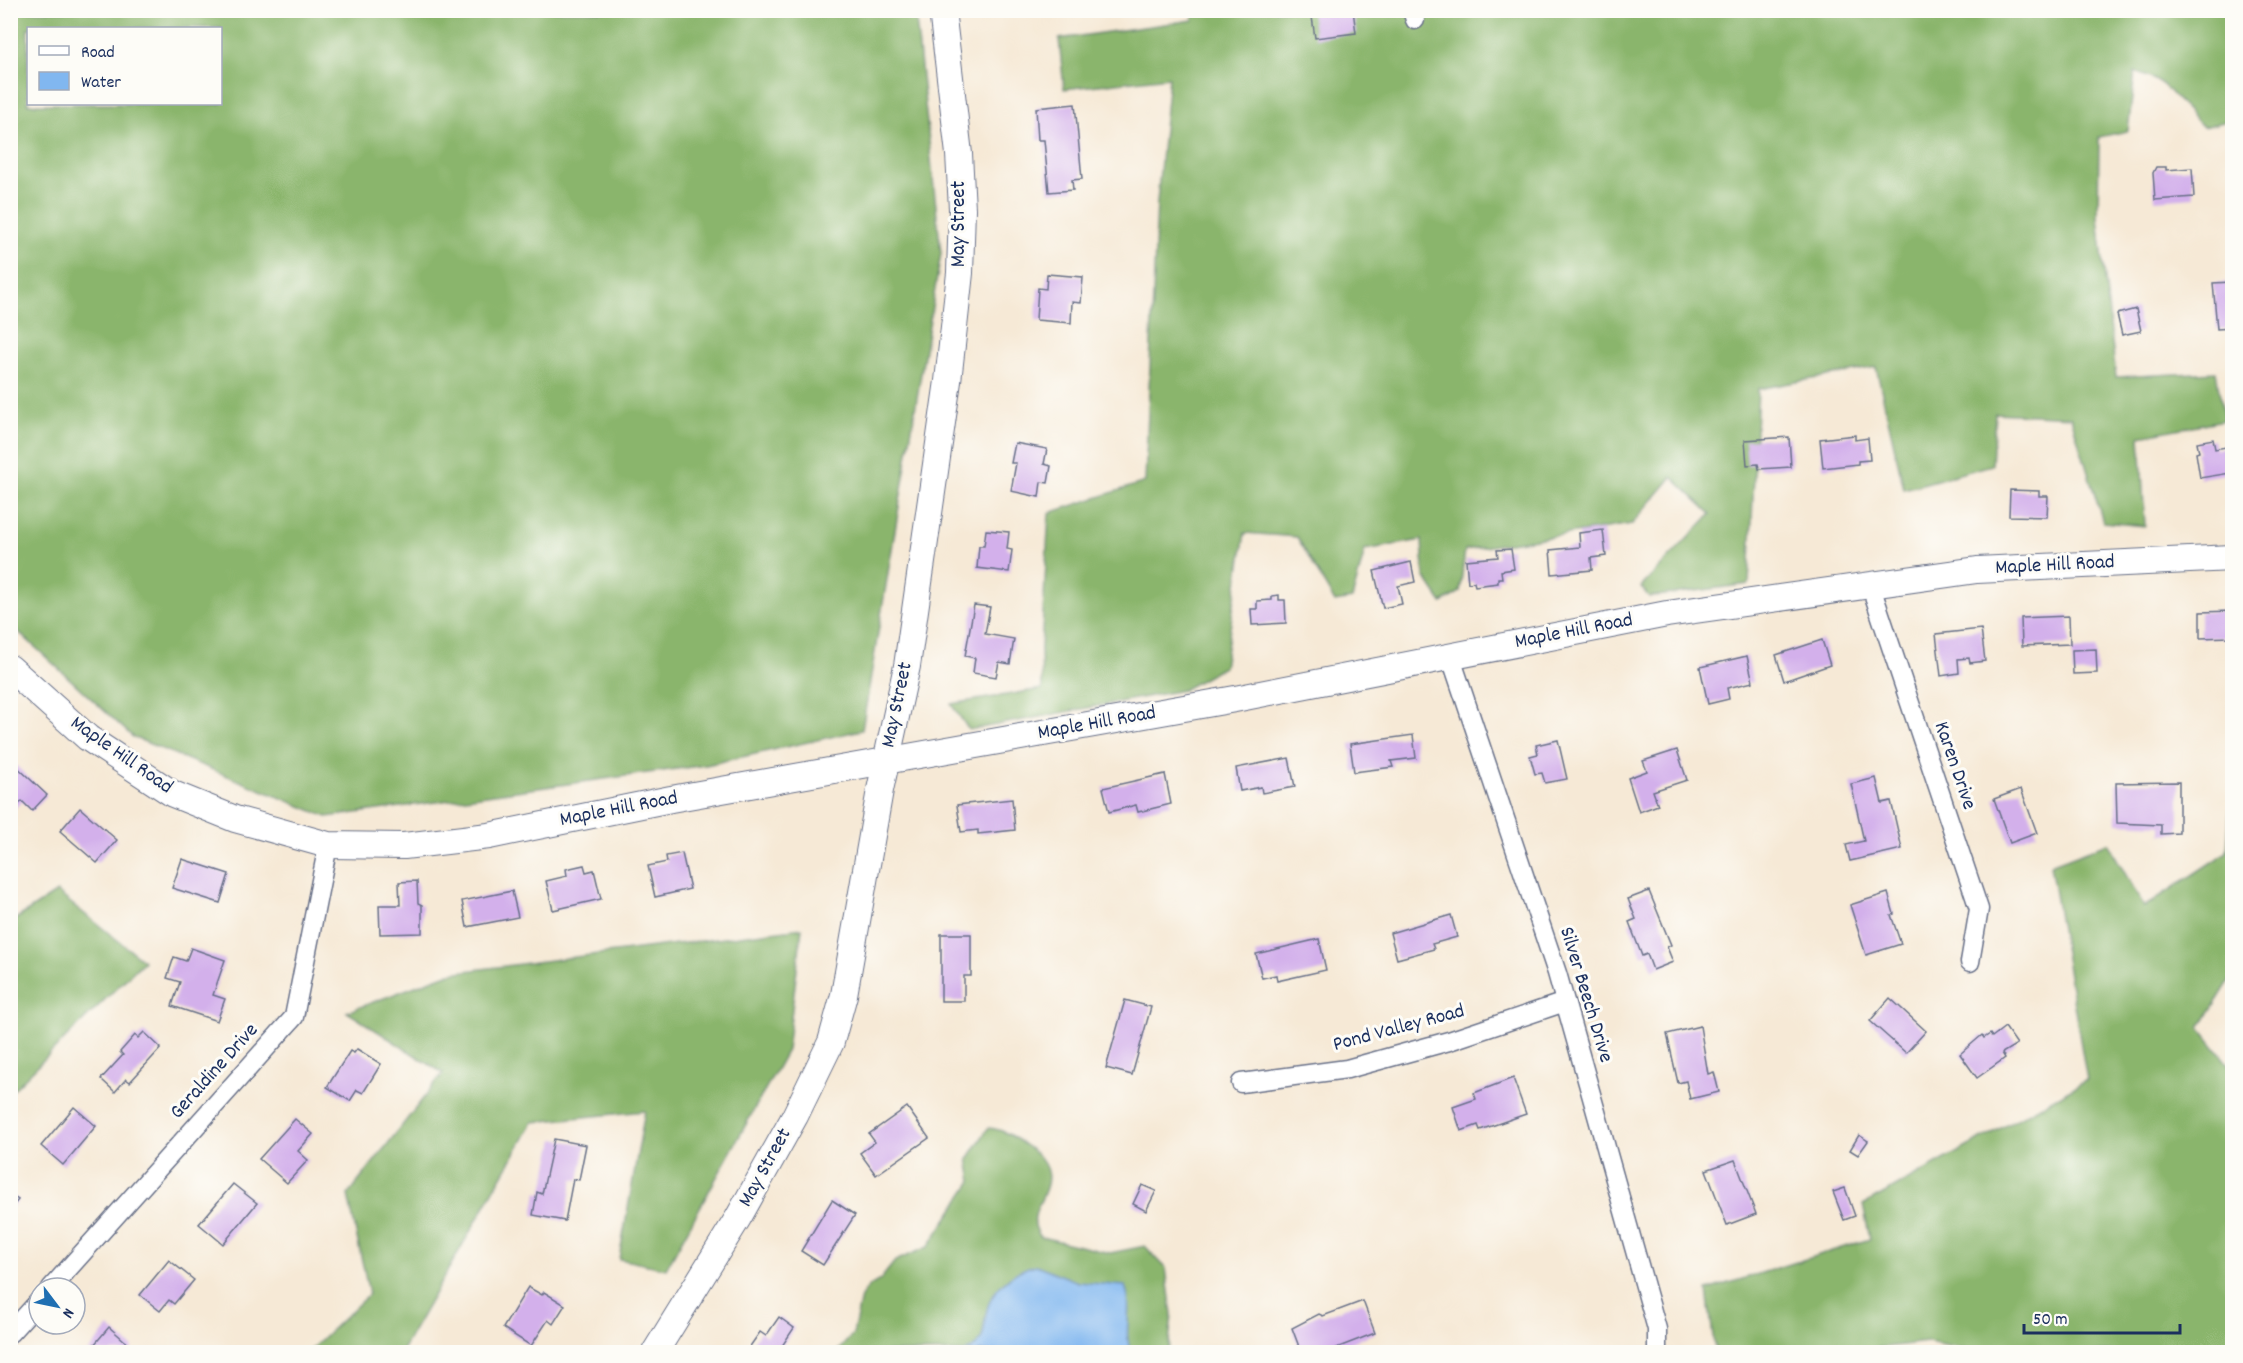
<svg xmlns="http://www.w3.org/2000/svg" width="2243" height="1363" font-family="Dekko,sans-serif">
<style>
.forest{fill:#8ab56c;stroke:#527265;stroke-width:1.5;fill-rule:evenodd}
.water{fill:#81b7f0;stroke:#4e73a7;stroke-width:1.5}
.building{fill:#d3b0eb}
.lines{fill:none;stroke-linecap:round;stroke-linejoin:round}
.street-casing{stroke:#687088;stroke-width:21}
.secondary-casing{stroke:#687088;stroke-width:28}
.street{stroke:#fff;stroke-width:18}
.secondary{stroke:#fff;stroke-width:26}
.labels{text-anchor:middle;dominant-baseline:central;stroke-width:6;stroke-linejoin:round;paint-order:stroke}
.street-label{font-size:21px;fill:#1b2f5e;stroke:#fdfcf7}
</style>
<rect width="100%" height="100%" fill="#fdfcf7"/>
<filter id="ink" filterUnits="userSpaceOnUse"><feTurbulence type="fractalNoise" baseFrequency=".0167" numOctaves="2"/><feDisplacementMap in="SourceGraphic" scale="12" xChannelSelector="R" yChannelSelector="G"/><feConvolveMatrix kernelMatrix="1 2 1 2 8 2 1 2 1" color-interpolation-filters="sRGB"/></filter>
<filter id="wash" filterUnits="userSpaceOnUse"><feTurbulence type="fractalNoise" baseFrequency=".008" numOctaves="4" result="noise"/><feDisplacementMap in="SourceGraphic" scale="24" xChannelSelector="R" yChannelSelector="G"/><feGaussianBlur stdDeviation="1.35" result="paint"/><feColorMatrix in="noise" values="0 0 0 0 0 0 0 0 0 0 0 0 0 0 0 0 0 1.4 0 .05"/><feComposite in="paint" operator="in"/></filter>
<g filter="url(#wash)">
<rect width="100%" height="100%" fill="#f6e9d6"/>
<!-- forest -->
<g class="forest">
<path d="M1193 10 2232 11V120L2203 127 2160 82 2135 72 2128 131 2099 137 2098 217 2116 377 2216 372 2224 420 2140 436 2145 526 2103 522 2071 417 1995 413 1992 465 1904 489 1876 367 1758 389 1749 584 1649 597 1641 587 1711 514 1672 477 1632 524 1465 550 1460 592 1442 603 1424 576 1422 540 1365 550 1352 599 1335 602 1297 537 1245 533 1224 667 1183 690 969 730 951 704 1042 689 1041 648 1049 513 1145 482 1157 202 1169 77 1064 89 1059 39 1193 20Z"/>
<path d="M10 11H915L941 253 862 730 706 765 327 817 133 737 11 625ZM220 28V104H28V28Z"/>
<path d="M2232 779V977L2200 1028 2232 1069V1352H1978L1928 1342 1844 1352H1715L1707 1290 1870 1239 1863 1205 2087 1080 2050 865 2108 843 2144 907 2227 852Z"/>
<path d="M57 892 144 961 11 1092V922Z"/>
<path d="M802 928 787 1050 666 1269 619 1259 645 1111 533 1122 401 1352H308L369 1294 348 1195 443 1073 347 1012 450 973Z"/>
<path d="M988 1128C1004 1129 1013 1137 1025 1145 1080 1183 1015 1206 1041 1237L1110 1253 1145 1246 1166 1268 1172 1314 1168 1352H837L853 1334 861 1297 868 1287 880 1280 895 1261 928 1247 972 1181 968 1159Z"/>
</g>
<!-- water -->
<path class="water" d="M1036 1265 1078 1282 1125 1286C1134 1309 1122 1331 1131 1352H966C987 1340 982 1335 986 1314 990 1290 1013 1270 1036 1265Z"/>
<g id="blocks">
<!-- building -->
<g class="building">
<path d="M1311 10H1353L1356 33 1315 38Z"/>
<path d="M1075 104 1082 179 1072 180 1073 190 1049 192 1044 140H1038L1036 108Z"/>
<path d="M2156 167H2166V170L2192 168 2194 197 2155 200 2153 173Z"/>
<path d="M1047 274 1083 277 1081 303 1072 302 1071 323 1036 320 1038 288 1046 289Z"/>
<path d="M2232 282V328L2217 329 2213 283Z"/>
<path d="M2136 309 2141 331 2122 335 2117 314Z"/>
<path d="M1855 435V440L1868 438 1870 460 1858 461V464L1823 468 1820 439Z"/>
<path d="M1789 437 1791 467 1759 469 1758 464 1747 465 1745 440Z"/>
<path d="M2213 439 2215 449 2226 447 2231 473 2200 478 2196 453 2199 452 2197 442Z"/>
<path d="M1015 443 1047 449 1044 464 1051 466 1048 483 1041 482 1039 497 1011 491 1016 463H1011Z"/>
<path d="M2010 490 2039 491V496H2048L2047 517 2009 516Z"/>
<path d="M986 530 1009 532 1007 549 1012 550 1009 572 977 568 979 546H984Z"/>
<path d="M1603 530 1606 556 1591 558 1592 570 1552 574 1550 550 1580 547 1579 533Z"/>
<path d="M1511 549 1514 569 1501 571 1502 578H1498V583L1475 586 1474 582 1468 583 1466 560 1498 557 1497 550Z"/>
<path d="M1411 562 1415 582 1398 586 1402 604 1383 608 1374 571Z"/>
<path d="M1279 595V600H1285L1286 623 1252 625 1251 609H1257V601L1272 600V596Z"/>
<path d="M974 605 990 607 985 634 1014 639 1010 664 999 662 996 677 973 673 975 658 965 656Z"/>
<path d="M2232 611V637L2200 638V612Z"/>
<path d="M2069 616 2070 644 2022 646 2021 618Z"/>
<path d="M1981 629 1985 661 1970 663 1969 658 1958 659 1959 673 1941 676 1936 634Z"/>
<path d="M1822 640 1830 665 1784 681 1776 655Z"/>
<path d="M2096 649 2097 673 2073 674 2072 650Z"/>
<path d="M1747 656 1753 682 1727 688 1729 699 1708 704 1700 667Z"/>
<path d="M1413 735 1416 758 1391 761 1393 767 1354 772 1350 744Z"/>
<path d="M1558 740 1567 779 1545 783 1542 773 1535 774 1530 756 1538 754 1536 745Z"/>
<path d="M1677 750 1687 780 1653 791 1658 805 1639 812 1628 778 1647 771 1643 761Z"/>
<path d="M1289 758 1295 787 1262 793 1261 787 1240 791 1236 768Z"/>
<path d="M13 763 47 795 32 811 22 801 10 813V765Z"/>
<path d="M1165 774 1171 804 1138 812 1136 805 1109 812 1103 788Z"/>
<path d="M1876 778 1882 803 1891 801 1902 849 1850 861 1846 845 1864 841 1851 784Z"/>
<path d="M2179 782V833L2161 834V825L2117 823 2116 783Z"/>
<path d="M2021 789 2037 833 2010 843 1994 799Z"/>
<path d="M1012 799 1015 830 978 834V830L961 832 957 805Z"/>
<path d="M80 808 117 840 97 863 60 831Z"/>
<path d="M682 853 690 889 655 897 648 866 667 862 666 856Z"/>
<path d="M182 859 229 874 220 903 172 888Z"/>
<path d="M584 865 586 872 594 870 601 899 553 910 546 881 567 876 566 869Z"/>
<path d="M417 881 418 903 422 905V933L380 934 379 905H400L399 882Z"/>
<path d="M512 891 518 917 467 927 462 901Z"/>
<path d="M1649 891 1671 945 1667 947 1673 962 1653 970 1647 954 1642 956 1629 922 1636 919 1628 899Z"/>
<path d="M1888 893 1894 914 1891 915 1901 944 1866 955 1850 905Z"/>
<path d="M1451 915 1457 937 1432 944 1434 949 1397 959 1390 933Z"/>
<path d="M941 934H971V976H964V1001H941Z"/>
<path d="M1319 939 1326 970 1277 981 1276 975 1262 978 1256 954Z"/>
<path d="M191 948 225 960 213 995 225 999 217 1021 172 1006 180 982 167 978 174 957 186 961Z"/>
<path d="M1890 998 1926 1031 1906 1053 1870 1021Z"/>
<path d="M1125 1000 1151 1007 1132 1075 1106 1068Z"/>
<path d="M1700 1026 1708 1074 1714 1072 1719 1092 1690 1099 1686 1081 1678 1083 1667 1034Z"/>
<path d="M2005 1027 2017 1044 2002 1053 2005 1058 1977 1078 1960 1054 1982 1035 1984 1038 1990 1034 1992 1037Z"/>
<path d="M144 1032 161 1048 130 1082 126 1079 115 1092 101 1079 123 1055 120 1052 135 1035 138 1038Z"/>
<path d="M357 1049 381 1064 363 1093 357 1090 350 1101 327 1087 350 1051 354 1053Z"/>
<path d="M1513 1078 1526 1114 1480 1130 1478 1125 1461 1131 1453 1107 1476 1099 1474 1093Z"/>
<path d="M74 1107 96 1126 63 1165 41 1146Z"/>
<path d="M907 1107 929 1138 876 1175 860 1153 875 1142 869 1134Z"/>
<path d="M295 1119 313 1134 298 1151 308 1160 287 1183 259 1159Z"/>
<path d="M1859 1135 1868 1141 1858 1155 1850 1150Z"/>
<path d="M554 1139 586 1145 579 1180 573 1179 565 1221 533 1215 537 1192 542 1194Z"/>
<path d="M1735 1160 1756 1214 1727 1225 1706 1170Z"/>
<path d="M233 1184 257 1203 223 1244 199 1224Z"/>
<path d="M1142 1185 1156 1191 1146 1211 1133 1204Z"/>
<path d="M1845 1188 1855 1216 1844 1220 1833 1192Z"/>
<path d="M10 1194 18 1200 10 1210Z"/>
<path d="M832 1200 855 1215 823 1265 801 1251Z"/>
<path d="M169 1260 194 1280 174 1304 169 1300 160 1311 140 1295Z"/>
<path d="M528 1287 542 1295 544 1292 565 1305 553 1324 548 1320 531 1346 503 1328Z"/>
<path d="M1363 1301 1375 1333 1326 1352H1301L1292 1328 1319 1314 1323 1316Z"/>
<path d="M779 1317 794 1328 778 1352H746L760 1332 766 1336Z"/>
<path d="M109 1327 133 1348 129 1352H88Z"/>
</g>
</g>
</g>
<g filter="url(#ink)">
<use href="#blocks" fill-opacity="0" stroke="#687088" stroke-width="1.5"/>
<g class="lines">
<defs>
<g id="street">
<path d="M1412 10 1415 20"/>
<path d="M1871 587 1979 909 1970 962"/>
<path d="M1450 655 1557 973 1657 1329V1352"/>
<path d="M1241 1083 1347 1069 1449 1041 1565 1002"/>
<path d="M51 1288 294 1017 328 845"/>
<path d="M10 1333 39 1301"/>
</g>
<g id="secondary">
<path d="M10 668 88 738 173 794 235 819 328 845 404 846 489 836 671 799 1235 699 1667 614 1977 570 2232 558"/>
<path d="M655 1352 738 1218 795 1116 831 1042 844 995 880 790 907 666 948 381 960 273 962 209 959 154 942 10"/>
</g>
</defs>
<!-- street casing -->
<use href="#street" class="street-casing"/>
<!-- secondary casing -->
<use href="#secondary" class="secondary-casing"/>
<!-- street -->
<use href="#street" class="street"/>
<!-- secondary -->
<use href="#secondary" class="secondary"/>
</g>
</g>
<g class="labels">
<!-- street labels -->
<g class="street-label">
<text transform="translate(960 224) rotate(-90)">May Street</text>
<text transform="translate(2055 566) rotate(-3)">Maple Hill Road</text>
<text transform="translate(1574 632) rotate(-11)">Maple Hill Road</text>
<text transform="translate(898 705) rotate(-78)">May Street</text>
<text transform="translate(1097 724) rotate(-10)">Maple Hill Road</text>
<text transform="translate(121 756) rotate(35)">Maple Hill Road</text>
<text transform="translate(1954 766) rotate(71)">Karen Drive</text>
<text transform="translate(619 810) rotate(-11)">Maple Hill Road</text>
<text transform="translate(1585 995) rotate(73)">Silver Beech Drive</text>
<text transform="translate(1399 1029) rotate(-15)">Pond Valley Road</text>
<text transform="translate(215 1072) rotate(-48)">Geraldine Drive</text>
<text transform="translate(766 1168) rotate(-61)">May Street</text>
</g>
</g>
<!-- margin -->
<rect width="2243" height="1363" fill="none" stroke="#fdfcf7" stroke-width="36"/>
<!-- legend -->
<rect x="27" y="27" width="195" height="78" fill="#fdfcf7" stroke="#a3aaba" stroke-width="1.5"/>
<rect x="39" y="46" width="30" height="9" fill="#ffffff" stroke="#a3aaba" stroke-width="1.5"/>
<text x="81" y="57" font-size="18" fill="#1b2f5e">Road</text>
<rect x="39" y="72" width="30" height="18" fill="#81b7f0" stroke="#a3aaba" stroke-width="1.5"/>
<text x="81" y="87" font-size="18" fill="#1b2f5e">Water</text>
<!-- north arrow -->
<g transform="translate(57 1306) rotate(122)"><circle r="28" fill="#fdfcf7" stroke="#a3aaba" stroke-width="1.5"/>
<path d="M0-4.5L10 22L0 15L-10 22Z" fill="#1f6fb2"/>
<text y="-9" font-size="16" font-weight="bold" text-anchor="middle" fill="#1b2f5e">N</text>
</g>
<!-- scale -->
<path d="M2024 1324v9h156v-9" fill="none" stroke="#1b2f5e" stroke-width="3"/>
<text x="2033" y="1324" font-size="18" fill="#1b2f5e" stroke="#fdfcf7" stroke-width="4.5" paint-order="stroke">50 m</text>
</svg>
